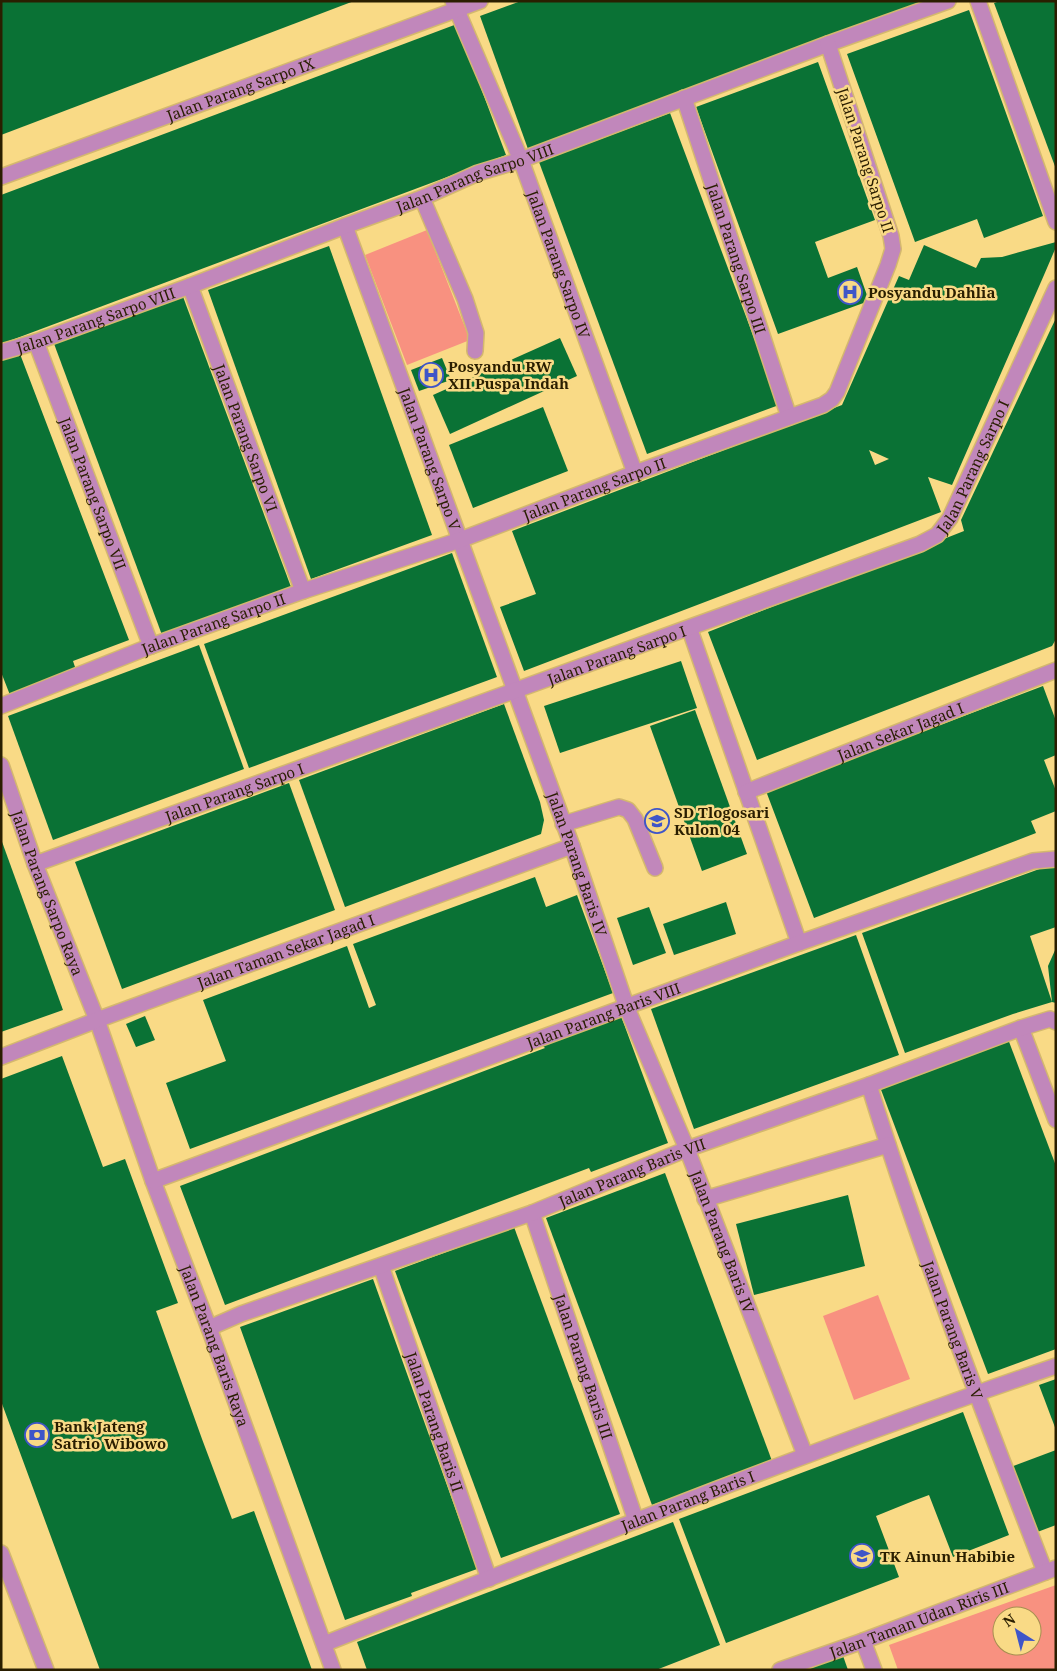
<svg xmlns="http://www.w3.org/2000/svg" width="1057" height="1671" font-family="'Noto Serif',serif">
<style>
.green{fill:#f89180;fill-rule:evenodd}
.building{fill:#0a7235;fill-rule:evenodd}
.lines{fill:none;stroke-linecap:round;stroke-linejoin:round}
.minor-casing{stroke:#d4b86e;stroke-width:18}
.minor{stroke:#c187bb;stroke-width:15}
.labels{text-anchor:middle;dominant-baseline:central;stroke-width:5;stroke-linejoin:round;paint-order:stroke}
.street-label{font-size:15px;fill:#2a1e00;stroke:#f9da86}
.poi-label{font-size:15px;font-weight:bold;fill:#2a1e00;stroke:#f9da86;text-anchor:start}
</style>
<rect width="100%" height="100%" fill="#f9da86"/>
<!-- green -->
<g class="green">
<path d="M427 230 470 340 407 365 365 255Z"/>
<path d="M878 1295 910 1379 854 1400 823 1316Z"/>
<path d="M1056 1585V1670H898L889 1645ZM1002 1616H1032V1646H1002Z"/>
</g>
<!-- building -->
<g class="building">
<path d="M1 1H354L1 135Z"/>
<path d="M521 1H928L528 149 480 16Z"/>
<path d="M1000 1H1056V169L994 3Z"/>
<path d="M969 10 1043 216 984 238 977 219 915 242 847 54Z"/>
<path d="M457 24 506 155 1 344V195Z"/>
<path d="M818 62 875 220 815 242 828 278 857 267 869 301 778 334 696 107Z"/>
<path d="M670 113 779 405 647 454 539 162Z"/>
<path d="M1056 242V247L1044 275 952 485 928 477 941 512 524 671 500 607 536 594 512 531 842 405 899 276 909 280 924 245 976 268 981 258 1002 257ZM869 450 889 459 875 465Z"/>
<path d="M329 246 432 535 311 579 208 290Z"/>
<path d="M182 294 291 587 162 635 53 341Z"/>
<path d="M1056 318V639L1052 646 757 760 708 632 964 531 961 520Z"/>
<path d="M560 338 577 376 450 434 433 395Z"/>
<path d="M20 354 129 640 73 661 76 670 10 695 1 672V361Z"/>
<path d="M442 358 451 380 419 391 411 370Z"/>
<path d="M543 407 568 471 473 508 449 445Z"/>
<path d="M452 553 497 677 249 768 204 644Z"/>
<path d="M199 645 244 769 53 840 8 716Z"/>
<path d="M681 661 697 708 560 753 544 706Z"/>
<path d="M1043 686 1056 721V755L1044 760 1056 791V811L1031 821 1036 833 814 918 766 791Z"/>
<path d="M504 704 540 802 544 820 541 834 345 907 299 780Z"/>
<path d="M695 710 747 854 702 871 650 726Z"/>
<path d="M289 783 335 910 122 989 75 862Z"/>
<path d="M1 839 63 1010 1 1032Z"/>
<path d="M1056 863V927L1030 936 1052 1002 1048 966 1056 948V1003L1052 1002 1013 1014 905 1053 862 933Z"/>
<path d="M535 877 546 907 577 895 613 993 190 1149 166 1083 226 1061 203 1000 347 946 369 1008 376 1005 353 944Z"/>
<path d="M726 902 736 934 674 955 663 924Z"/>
<path d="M649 907 666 953 633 965 617 918Z"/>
<path d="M856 935 899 1055 694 1129 651 1009Z"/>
<path d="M145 1016 155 1040 136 1047 126 1024Z"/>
<path d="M621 1016 668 1143 591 1172 589 1168 225 1305 180 1186 545 1048 543 1046Z"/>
<path d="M1008 1039 1056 1166V1349L988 1374 880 1087Z"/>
<path d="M62 1056 103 1167 125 1159 178 1303 156 1311 202 1439 232 1519 254 1511 312 1670H100L1 1401V1079Z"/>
<path d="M665 1173 772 1461 652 1505 546 1218Z"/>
<path d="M848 1195 865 1266 754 1295 736 1224Z"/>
<path d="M514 1227 620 1514 501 1558 395 1271Z"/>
<path d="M373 1279 477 1569 411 1593 412 1596 345 1620 240 1327Z"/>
<path d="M1056 1379V1430L1039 1385Z"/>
<path d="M963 1412 1009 1535 953 1557 929 1495 913 1501 876 1516 899 1577 726 1643 679 1519Z"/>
<path d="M1056 1450V1525L1032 1534 1008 1468Z"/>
<path d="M673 1522 720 1645 656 1670H367L357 1642Z"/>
<path d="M842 1653 848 1670H796Z"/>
</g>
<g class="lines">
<defs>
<g id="minor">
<path id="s1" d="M453 1 521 160 635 473"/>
<path d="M978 1 1056 222"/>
<path id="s2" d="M684 98 789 417"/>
<path id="s3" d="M1 177 480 1"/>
<path d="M422 198 465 299 476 333 475 351"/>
<path id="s4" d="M345 226 572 846 627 1008 687 1149 805 1455"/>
<path id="s5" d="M190 286 303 591"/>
<path id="s6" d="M36 342 151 646"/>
<path id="s7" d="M1 352 36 342 190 286 345 226 422 198 478 173 521 160 828 44 948 1"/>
<path d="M690 630 799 943"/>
<path id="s8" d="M1 706 151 646 303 591 460 540 635 473 823 405 832 399 837 392 888 265 893 249 891 236 828 44"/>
<path id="s9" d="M1 765 35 864 97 1020 153 1181 209 1328 333 1670"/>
<path id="s10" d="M746 792 1056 670"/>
<path d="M563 824 619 807 628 810 635 819 655 868"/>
<path id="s11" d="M35 864C330 757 626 653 920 544L937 535 950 518 1056 288"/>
<path d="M1021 1028 1056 1120"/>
<path id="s12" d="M1 1057 97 1020 572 846"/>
<path id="s13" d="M869 1085C920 1250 983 1411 1045 1572"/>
<path id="s14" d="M153 1181 799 943 1033 861 1056 859"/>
<path d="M705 1199 888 1145"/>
<path id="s15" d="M532 1213 636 1521"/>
<path id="s16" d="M381 1266 489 1579"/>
<path id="s17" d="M209 1328 241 1314 532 1213 687 1149 869 1085 1021 1028 1050 1019 1056 1022"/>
<path d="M1 1553 46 1670"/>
<path d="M863 1641 874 1670"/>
<path id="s18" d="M324 1644C566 1548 808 1450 1056 1366"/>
<path id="s19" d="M780 1670 863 1641 1056 1568"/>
</g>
</defs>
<!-- minor casing -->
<use href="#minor" class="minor-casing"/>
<!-- minor -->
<use href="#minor" class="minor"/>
</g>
<!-- icons -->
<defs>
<symbol id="hospital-ring" viewBox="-11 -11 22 22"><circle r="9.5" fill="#f9da86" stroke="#3f55c8" stroke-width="1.5"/><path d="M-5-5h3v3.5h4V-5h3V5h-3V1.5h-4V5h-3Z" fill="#3f55c8"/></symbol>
<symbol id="school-ring" viewBox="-11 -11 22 22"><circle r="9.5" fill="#f9da86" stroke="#3f55c8" stroke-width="1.5"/><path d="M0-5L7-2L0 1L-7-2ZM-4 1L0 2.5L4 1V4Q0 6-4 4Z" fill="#3f55c8"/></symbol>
<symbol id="bank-ring" viewBox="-11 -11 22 22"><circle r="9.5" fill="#f9da86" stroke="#3f55c8" stroke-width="1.5"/><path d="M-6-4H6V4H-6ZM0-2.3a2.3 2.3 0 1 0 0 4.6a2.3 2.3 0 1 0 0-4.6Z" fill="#3f55c8"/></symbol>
</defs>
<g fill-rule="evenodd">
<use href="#hospital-ring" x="836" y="278" width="28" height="28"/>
<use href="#hospital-ring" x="417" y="361" width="28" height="28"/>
<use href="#school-ring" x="643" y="807" width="28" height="28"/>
<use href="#bank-ring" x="23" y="1421" width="28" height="28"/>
<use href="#school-ring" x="848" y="1542" width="28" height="28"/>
</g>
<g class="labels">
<!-- street labels -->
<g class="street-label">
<text stroke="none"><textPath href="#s3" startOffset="255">Jalan Parang Sarpo IX</textPath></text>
<text transform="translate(866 160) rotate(72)">Jalan Parang Sarpo II</text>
<text stroke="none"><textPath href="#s7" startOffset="505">Jalan Parang Sarpo VIII</textPath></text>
<text stroke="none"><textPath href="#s2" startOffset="169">Jalan Parang Sarpo III</textPath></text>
<text stroke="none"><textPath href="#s1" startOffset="284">Jalan Parang Sarpo IV</textPath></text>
<text stroke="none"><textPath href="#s7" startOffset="100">Jalan Parang Sarpo VIII</textPath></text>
<text stroke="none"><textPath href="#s5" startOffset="162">Jalan Parang Sarpo VI</textPath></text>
<text stroke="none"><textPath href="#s4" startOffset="248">Jalan Parang Sarpo V</textPath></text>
<text stroke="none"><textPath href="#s11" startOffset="1038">Jalan Parang Sarpo I</textPath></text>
<text stroke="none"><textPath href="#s8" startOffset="632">Jalan Parang Sarpo II</textPath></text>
<text stroke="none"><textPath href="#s6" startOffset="162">Jalan Parang Sarpo VII</textPath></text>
<text stroke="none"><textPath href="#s8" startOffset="228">Jalan Parang Sarpo II</textPath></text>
<text stroke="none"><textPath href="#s11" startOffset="618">Jalan Parang Sarpo I</textPath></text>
<text stroke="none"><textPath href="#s10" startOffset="166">Jalan Sekar Jagad I</textPath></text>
<text stroke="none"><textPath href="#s11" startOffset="212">Jalan Parang Sarpo I</textPath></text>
<text stroke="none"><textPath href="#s4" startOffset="679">Jalan Parang Baris IV</textPath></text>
<text stroke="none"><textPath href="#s9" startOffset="136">Jalan Parang Sarpo Raya</textPath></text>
<text stroke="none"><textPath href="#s12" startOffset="304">Jalan Taman Sekar Jagad I</textPath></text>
<text stroke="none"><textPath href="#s14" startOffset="480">Jalan Parang Baris VIII</textPath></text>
<text stroke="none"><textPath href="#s17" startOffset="451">Jalan Parang Baris VII</textPath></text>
<text stroke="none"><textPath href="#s4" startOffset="1084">Jalan Parang Baris IV</textPath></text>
<text stroke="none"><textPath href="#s13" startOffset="259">Jalan Parang Baris V</textPath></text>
<text stroke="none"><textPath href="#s9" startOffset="619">Jalan Parang Baris Raya</textPath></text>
<text stroke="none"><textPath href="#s15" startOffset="162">Jalan Parang Baris III</textPath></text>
<text stroke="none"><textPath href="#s16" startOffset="165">Jalan Parang Baris II</textPath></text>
<text stroke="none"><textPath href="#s18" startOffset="391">Jalan Parang Baris I</textPath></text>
<text stroke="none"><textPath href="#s19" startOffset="148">Jalan Taman Udan Riris III</textPath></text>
</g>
<!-- poi labels -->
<g class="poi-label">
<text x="868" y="292">Posyandu Dahlia</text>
<text x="448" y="366">Posyandu RW<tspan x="448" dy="17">XII Puspa Indah</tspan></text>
<text x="674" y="812">SD Tlogosari<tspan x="674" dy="17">Kulon 04</tspan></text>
<text x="54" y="1426">Bank Jateng<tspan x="54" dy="17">Satrio Wibowo</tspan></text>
<text x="880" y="1556">TK Ainun Habibie</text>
</g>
</g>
<!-- border -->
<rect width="1057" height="1671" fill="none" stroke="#2a1e00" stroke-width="5"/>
<!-- north arrow -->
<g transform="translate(1017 1631) rotate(324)"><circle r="24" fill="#f9da86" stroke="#a68f50"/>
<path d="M0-4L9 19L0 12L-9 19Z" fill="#3f55c8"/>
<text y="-8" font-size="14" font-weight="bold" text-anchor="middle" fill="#2a1e00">N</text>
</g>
</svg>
